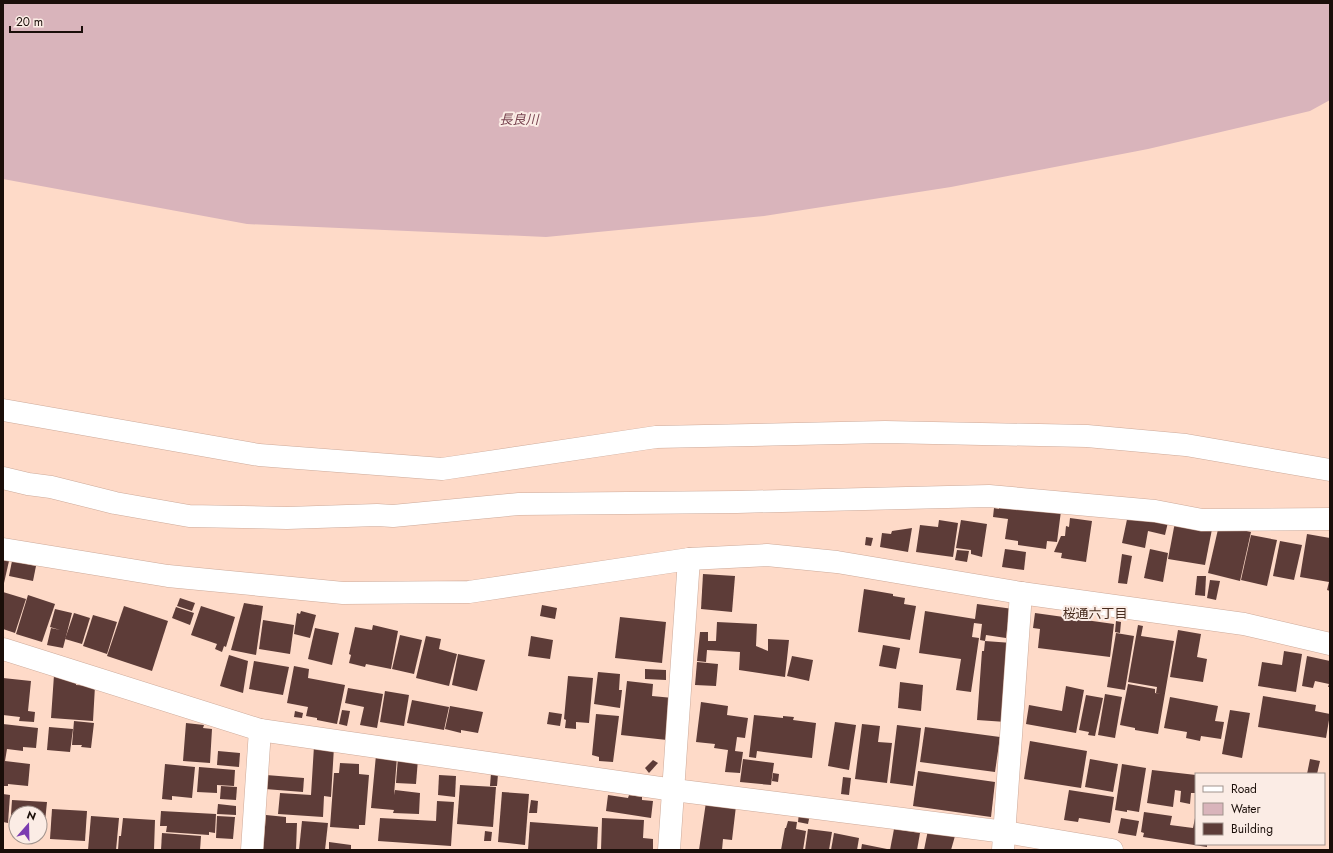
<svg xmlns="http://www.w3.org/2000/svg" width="1333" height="853" font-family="Jost,'Noto Sans JP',sans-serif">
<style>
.water{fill:#d9b4bb}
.building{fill:#5d3c38}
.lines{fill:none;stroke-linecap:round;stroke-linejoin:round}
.minor-casing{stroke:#cdaa9a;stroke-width:23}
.tertiary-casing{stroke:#cdaa9a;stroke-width:23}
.minor{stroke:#fff;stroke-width:22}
.tertiary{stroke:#fff;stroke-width:22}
.labels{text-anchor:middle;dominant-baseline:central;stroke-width:4;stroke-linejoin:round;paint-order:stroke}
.water-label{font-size:13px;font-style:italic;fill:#794551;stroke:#fbece5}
.neighbourhood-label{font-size:13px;fill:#482c1e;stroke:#fbece5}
</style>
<rect width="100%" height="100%" fill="#fedac8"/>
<!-- water -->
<path class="water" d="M3 3H1330V100L1310 111 1148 149 951 187 764 216 546 237 247 224 3 179Z"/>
<!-- building -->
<g class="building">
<path d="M999 506 1023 510 1024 506 1061 511 1057 542 1047 541 1046 549 1018 545V541L1005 539 1008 519 993 517 994 508 999 509Z"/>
<path d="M1129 510 1169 518 1165 535 1148 531 1145 548 1122 543Z"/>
<path d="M1176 517 1213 524 1205 565 1168 559Z"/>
<path d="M1070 518 1092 521 1086 562 1061 558 1062 553 1054 552 1061 536H1065L1066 526 1069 527Z"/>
<path d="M939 520 958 523 953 557 916 552 920 525 938 527Z"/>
<path d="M961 520 987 524 982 557 971 554V550L956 548Z"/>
<path d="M1219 525 1251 532 1240 581 1208 573Z"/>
<path d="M912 528 908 552 880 547 882 533 891 534 892 531Z"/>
<path d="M1307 534 1330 538V591L1327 590 1329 582 1300 577Z"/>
<path d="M1251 535 1277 540 1267 586 1241 580Z"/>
<path d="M866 537 873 538 871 546 865 545Z"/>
<path d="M1280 541 1302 545 1294 580 1273 576Z"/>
<path d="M1005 549 1026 552 1024 570 1002 567Z"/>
<path d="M1150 549 1168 553 1163 582 1144 578Z"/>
<path d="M957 550 969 551 967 562 955 560Z"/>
<path d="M1122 554 1132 556 1127 584 1118 583Z"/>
<path d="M3 560 9 561 4 583H3Z"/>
<path d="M12 561 36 566 33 581 9 576Z"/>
<path d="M703 574 735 576 732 612 701 609Z"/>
<path d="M1197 576H1206L1205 596 1195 595Z"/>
<path d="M1210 580 1220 581 1216 600 1207 598Z"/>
<path d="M864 589 893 594V596L905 598 904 604 916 606 910 640 858 632Z"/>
<path d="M3 592 26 599 15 633 3 629Z"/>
<path d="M28 595 55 604 42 642 16 634Z"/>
<path d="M180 598 195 603 192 611 177 606Z"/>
<path d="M244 603 263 606 256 655 231 650Z"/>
<path d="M977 604 1013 609 1010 630H1007L1006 638 986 635 985 641 980 640 982 624 974 623 972 637 979 638 971 692 956 690 961 659 919 653 925 611 975 619Z"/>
<path d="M542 605 557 608 555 619 540 616Z"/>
<path d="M124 606 168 621 152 671 107 656Z"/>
<path d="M201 606 235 617 226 647 224 646 222 652 215 649 217 644 191 635Z"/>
<path d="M176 607 194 613 190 625 172 618Z"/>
<path d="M55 609 72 613 63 648 47 645 51 628 60 630 50 627Z"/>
<path d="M301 611 316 615 310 638 294 634 297 613 300 614Z"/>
<path d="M74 613 90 618 82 644 65 639Z"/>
<path d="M1035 613 1114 624 1110 657 1038 648 1040 629 1033 628Z"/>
<path d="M93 615 117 622 107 654 83 646Z"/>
<path d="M620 617 666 622 662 663 615 658Z"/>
<path d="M263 620 294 625 290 654 259 649Z"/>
<path d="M1116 621 1121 622 1120 633 1115 632Z"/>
<path d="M717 622 757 624 756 646 768 651V639L789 640 785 677 739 670 740 652 707 650 706 662 697 661 700 632H708V641H716Z"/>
<path d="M373 625 398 631 391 669 366 664 365 667 349 663 351 655 349 654 355 627 372 630Z"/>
<path d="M1138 625 1143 626 1141 636 1174 641 1158 734 1135 730V728L1120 725 1128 684 1155 689V693L1160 694 1156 693 1157 687 1128 682Z"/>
<path d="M315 628 339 633 332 665 308 659Z"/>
<path d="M1178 630 1201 634 1197 657 1207 659 1203 682 1170 677Z"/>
<path d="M1116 633 1134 636 1125 690 1107 687Z"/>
<path d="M400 635 422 640 414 674 392 669Z"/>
<path d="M426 636 441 639 439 649 457 654 449 686 416 678Z"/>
<path d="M531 636 553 640 550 659 528 656Z"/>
<path d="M985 641 1012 643 1006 722 977 720 982 651H984Z"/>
<path d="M883 645 900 648 896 669 879 666Z"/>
<path d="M1284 651 1302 654 1296 692 1258 686 1262 662 1282 665Z"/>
<path d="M458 654 485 660 477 691 452 685Z"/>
<path d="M229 655 248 661 243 693 220 686Z"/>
<path d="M792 656 813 660 809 681 787 676Z"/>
<path d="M1307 656 1330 661V687H1328L1329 684 1315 681 1313 688 1302 686Z"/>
<path d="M254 661 289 667 283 695 249 689Z"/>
<path d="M697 662 718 664 716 686 695 685Z"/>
<path d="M294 666 309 669 308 678 345 685 337 724 317 720V718L306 716 308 707 287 703Z"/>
<path d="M645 669 666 670V680L645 679Z"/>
<path d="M598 672 620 674 619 690H622L620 708 594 704Z"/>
<path d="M54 675 77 677 76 685 95 686 93 721 51 718Z"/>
<path d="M568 676 593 678 589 723 576 722V729L565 728 566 720 564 719Z"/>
<path d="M3 678 31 681 28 711 35 712 34 722 19 721 20 717 3 715Z"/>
<path d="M627 681 653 684 652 696 673 698 667 740 621 735Z"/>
<path d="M900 682 923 685 921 711 898 708Z"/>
<path d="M1066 686 1084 690 1076 733 1026 724 1029 705 1062 711Z"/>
<path d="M348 688 383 694 377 728 360 725 364 707 345 703Z"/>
<path d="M385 691 409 695 404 726 380 722Z"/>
<path d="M1105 694 1122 697 1115 738 1098 735Z"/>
<path d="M1086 695 1103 698 1095 736 1088 735 1089 732 1079 730Z"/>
<path d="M1263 696 1316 705 1315 711 1330 714 1326 738 1258 727Z"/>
<path d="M1170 697 1218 706 1215 721 1224 722 1221 739 1201 736 1200 741 1186 738 1187 732 1164 728Z"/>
<path d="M412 700 449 707 444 730 407 723Z"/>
<path d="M701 702 728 706 727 715 748 718 745 738 737 737 735 751 743 752 740 773 725 772 728 750 714 748 715 744 696 742Z"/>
<path d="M450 706 483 712 478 733 461 730V733L445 729Z"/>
<path d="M342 710 350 711 347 726 339 724Z"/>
<path d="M1230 710 1250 713 1242 758 1222 754Z"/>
<path d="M295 711 303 713 302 718 294 717Z"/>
<path d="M549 712 562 714 560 726 547 724Z"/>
<path d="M596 714 619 716 613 762 599 761V757L592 755Z"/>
<path d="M754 715 783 718V716L794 717 793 720 816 723 812 758 757 751 756 758 749 757Z"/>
<path d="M74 721 94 723 91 748 81 747 82 745H72Z"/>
<path d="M835 722 856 725 849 770 828 766Z"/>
<path d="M186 723 204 725 203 728 212 729 210 763 183 761Z"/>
<path d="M3 724 38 728 36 748 23 747V751L7 749 5 761 30 764 28 786 8 784V786H3Z"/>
<path d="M862 724 880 726 878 742 892 743 887 783 855 779Z"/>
<path d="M897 725 921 728 919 745 901 742 919 745 913 786 890 783Z"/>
<path d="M49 727 73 729 70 752 47 750Z"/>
<path d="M925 727 1000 737 995 772 920 762Z"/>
<path d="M1030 741 1087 751 1081 788 1024 779Z"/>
<path d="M314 746 334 747 331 797 324 796 323 817 278 814 280 793 311 795Z"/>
<path d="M218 751 240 753 239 767 217 765Z"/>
<path d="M376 755 397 757 394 795 395 790 420 793 419 814 393 813 394 810 371 808Z"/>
<path d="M398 757 418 759 416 784 396 783Z"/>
<path d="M743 759 774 763 771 785 740 782Z"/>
<path d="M1090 759 1118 764 1113 792 1085 787Z"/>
<path d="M1310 759 1320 761 1317 774H1307Z"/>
<path d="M653 760 658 763 649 773 645 768Z"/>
<path d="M340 763 359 764V774L369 775 365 825H359V829L330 827 334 773H339Z"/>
<path d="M165 764 195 767 192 798 172 796V800L162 799Z"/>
<path d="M1122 764 1146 768 1139 812 1127 810V812L1115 810Z"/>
<path d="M199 767 235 770 234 786 217 785V793L197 792Z"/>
<path d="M1152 770 1196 775V793H1191L1190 804 1180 802 1181 791 1175 790 1173 807 1147 803Z"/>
<path d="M918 771 995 782 991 817 913 806Z"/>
<path d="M491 773 498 774 497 786H490Z"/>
<path d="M773 773 779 774 778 782 772 781Z"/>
<path d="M266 775 304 778 303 792 265 789Z"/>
<path d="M439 775 456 776 455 797 438 795Z"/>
<path d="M843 777 851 778 849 795 841 794Z"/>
<path d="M460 785 496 787 493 827 457 824Z"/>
<path d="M221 786 237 787 236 800 220 799Z"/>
<path d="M1069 790 1114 797 1110 823 1079 818 1078 822 1064 820Z"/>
<path d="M502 792 529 794 525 845 498 842Z"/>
<path d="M3 794 10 795 8 823 3 822Z"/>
<path d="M608 795 628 798 629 795 642 797V800L653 801 651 818 606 811Z"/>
<path d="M12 800 47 802 44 832 40 831V813H16V830L10 829Z"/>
<path d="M531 800 538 801 537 813H529Z"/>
<path d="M437 801 454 802 451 846 378 841 380 818 436 821Z"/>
<path d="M706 802 736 806 732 840 723 839 722 850H699Z"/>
<path d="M218 804 236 806V815L217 814Z"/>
<path d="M52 809 87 811 85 841 50 839Z"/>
<path d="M161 811 216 814 215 833 209 832V835L166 832 167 826H160Z"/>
<path d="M1144 812 1172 816 1170 825 1193 828 1196 813V844H1207V847L1143 837 1144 833 1141 832Z"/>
<path d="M799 813 810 814 808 824 798 822Z"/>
<path d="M266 815 286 817V823H297L296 850H263Z"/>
<path d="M91 816 119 818 116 850H88Z"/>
<path d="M217 816 235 817 233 839 216 838Z"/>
<path d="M123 818 155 820 154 850H118L119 836H121Z"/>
<path d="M602 818 644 820 643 838 653 839V850H601Z"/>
<path d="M1121 818 1139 821 1136 836 1118 833Z"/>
<path d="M302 821 328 823 325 850H299Z"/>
<path d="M788 821 797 822 796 829 806 831 803 850H781L785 828H786Z"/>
<path d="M530 822 598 827 597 850H528Z"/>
<path d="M808 829 832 832 829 850H805Z"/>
<path d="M894 829 920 833 917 850H890Z"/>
<path d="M928 830 955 836 951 850H924Z"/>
<path d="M485 831 492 832 491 841H484Z"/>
<path d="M162 833 201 836 200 850H161Z"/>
<path d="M834 833 859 838 857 850H831Z"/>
<path d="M329 842 351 845V850H329Z"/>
<path d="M862 844 887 849V850H861Z"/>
</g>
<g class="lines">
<defs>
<g id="minor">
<path d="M3 410 259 455 442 469 656 437 885 432 1087 436 1186 445 1330 470"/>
<path d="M3 478 28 484 51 487 115 503 189 516 287 518 377 515 393 516 519 504 737 502 989 496 1155 511 1202 520 1330 519"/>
<path d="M3 649 260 730 674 790 1005 832 1112 850"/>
<path d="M252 850 260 730"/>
<path d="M669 850 689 559"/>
<path d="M1003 850 1021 593"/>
</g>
<path id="tertiary" d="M3 549 168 576 343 593 469 592 689 559 767 555 837 562 1021 593 1244 624 1330 644"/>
</defs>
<!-- minor casing -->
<use href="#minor" class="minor-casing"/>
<!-- tertiary casing -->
<use href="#tertiary" class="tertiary-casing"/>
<!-- minor -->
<use href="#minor" class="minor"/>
<!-- tertiary -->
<use href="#tertiary" class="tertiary"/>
</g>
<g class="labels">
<!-- water labels -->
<g class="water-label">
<text x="519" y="119">長良川</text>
</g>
<!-- neighbourhood labels -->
<g class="neighbourhood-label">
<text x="1095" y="613">桜通六丁目</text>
</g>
</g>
<!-- border -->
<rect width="1333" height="853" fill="none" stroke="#1a0e09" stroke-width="8"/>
<!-- legend -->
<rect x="1195" y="773" width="130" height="72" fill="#fbece5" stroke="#a1938d"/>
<rect x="1203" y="786" width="20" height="6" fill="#ffffff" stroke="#a1938d"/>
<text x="1231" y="793" font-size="12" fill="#1a0e09">Road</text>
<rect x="1203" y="803" width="20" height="12" fill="#d9b4bb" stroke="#a1938d"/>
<text x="1231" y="813" font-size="12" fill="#1a0e09">Water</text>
<rect x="1203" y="823" width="20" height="12" fill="#5d3c38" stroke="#a1938d"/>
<text x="1231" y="833" font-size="12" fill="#1a0e09">Building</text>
<!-- north arrow -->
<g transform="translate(28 825) rotate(20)"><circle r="19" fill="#fbece5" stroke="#a1938d"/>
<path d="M0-3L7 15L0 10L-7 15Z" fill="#7b3bb0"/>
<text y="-6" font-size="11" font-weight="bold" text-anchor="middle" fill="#1a0e09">N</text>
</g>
<!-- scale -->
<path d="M10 26v6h72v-6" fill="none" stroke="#1a0e09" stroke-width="2"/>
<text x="16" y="26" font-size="12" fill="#1a0e09" stroke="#fbece5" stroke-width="3" paint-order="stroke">20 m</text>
</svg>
